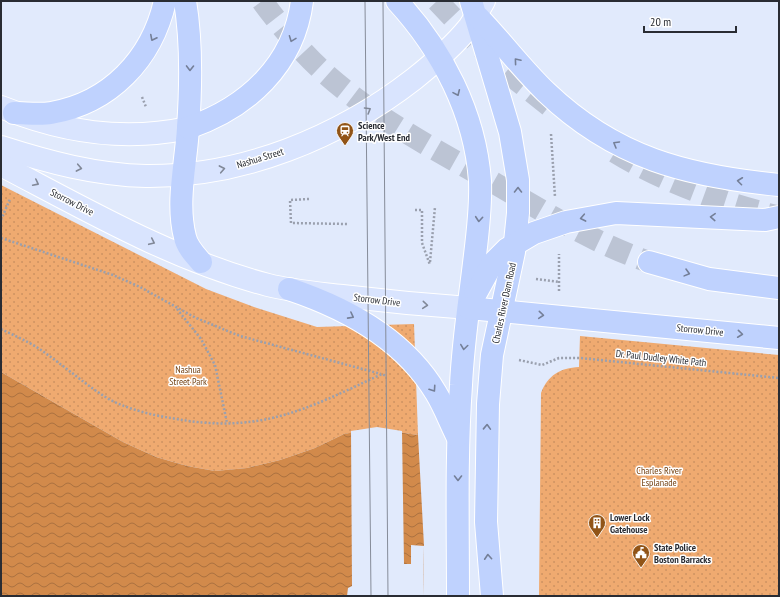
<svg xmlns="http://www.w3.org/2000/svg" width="780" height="597" font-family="'PT Sans Narrow',sans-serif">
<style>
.park{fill:url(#park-dots)}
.water{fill:url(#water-waves)}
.pier{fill:#e1eafc}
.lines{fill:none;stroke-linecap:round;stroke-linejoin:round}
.highway-tunnel{stroke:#bcc4d4;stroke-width:22;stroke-dasharray:22 11;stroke-linecap:butt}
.major-casing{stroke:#fff;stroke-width:24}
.highway-casing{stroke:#fff;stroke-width:24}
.path{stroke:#9aa0ae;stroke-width:2.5;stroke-dasharray:2 2;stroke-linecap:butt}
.major{stroke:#d9e4fe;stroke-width:22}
.highway{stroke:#bfd2fe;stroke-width:22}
.tram{stroke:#868c99;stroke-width:1}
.oneway{stroke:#747f98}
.oneway2{stroke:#818898}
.labels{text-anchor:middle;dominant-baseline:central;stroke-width:3;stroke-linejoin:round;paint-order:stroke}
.poi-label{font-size:10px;font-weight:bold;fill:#292c33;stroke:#fff;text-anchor:start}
.street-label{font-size:10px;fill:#292c33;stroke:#fff}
.park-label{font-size:10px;fill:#754416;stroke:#fff}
</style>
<defs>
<pattern id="park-dots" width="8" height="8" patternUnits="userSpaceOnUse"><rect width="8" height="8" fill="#efaa70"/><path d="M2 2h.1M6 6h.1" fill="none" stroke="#cd9261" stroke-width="1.8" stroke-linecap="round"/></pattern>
<pattern id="water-waves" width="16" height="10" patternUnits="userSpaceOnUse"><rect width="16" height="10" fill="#d28a4b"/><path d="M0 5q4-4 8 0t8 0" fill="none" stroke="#aa713f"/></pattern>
</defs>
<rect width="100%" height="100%" fill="#e1eafc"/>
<!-- park -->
<g class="park">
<path d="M1 185 206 289 257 308 317 327 414 324 418 435 377 429 344 434 315 448 280 460 247 468 215 471 187 466 156 457 123 442 1 372Z"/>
<path d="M580 336 779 355V596H539L541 393C548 375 560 368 579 367Z"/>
</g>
<!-- water -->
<path class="water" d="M1 372 123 442 156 457 187 466 215 471 247 468 280 460 315 448 344 434 360 431 377 429 418 435 424 546 423 596H1Z"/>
<!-- pier -->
<path class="pier" d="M377 427 402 431 404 564H411V545L424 546 423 596H347L348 588 352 586 351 431Z"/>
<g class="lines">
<!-- highway-tunnel -->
<g class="highway-tunnel">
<path d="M262 1C282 28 303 54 328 76 378 120 438 151 496 184 546 213 594 243 649 262"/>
<path d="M437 1 499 66 552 108"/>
<path d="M615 152C664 182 720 202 776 216"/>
</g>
<defs>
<g id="major">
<path d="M1 107C62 132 123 142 188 128"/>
<path d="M1 147C48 162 96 175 146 176 242 177 338 138 414 79 434 63 453 47 469 27 475 19 479 9 484 1"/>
<path d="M1 165C87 210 173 260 268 285 292 291 317 293 342 296 384 301 426 305 469 308"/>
</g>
<g id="highway">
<path d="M185 1C192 43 191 86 188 128 186 164 176 202 185 237 187 247 195 255 201 262"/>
<path d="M397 1C442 50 475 113 480 181 481 206 478 231 475 255 470 298 463 341 461 385 456 455 458 526 458 596"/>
<path d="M471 1 510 132 518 180V213L514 252 492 355 488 404 486 522 492 596"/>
<path d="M479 18C502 42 522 69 546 92 615 158 687 176 779 185"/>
<path d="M14 113C26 113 39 115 51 113 110 103 152 59 165 1"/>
<path d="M188 128C247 108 294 65 302 1"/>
<path d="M649 262 709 279 779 288"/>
<path d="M289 289C346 308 404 339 436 393 444 406 450 422 457 436"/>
<path d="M475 295 492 264 507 249 534 233 566 222 616 213 765 220 779 217"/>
<path d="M469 308 779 338"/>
</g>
</defs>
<!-- major casing -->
<use href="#major" class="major-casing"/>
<!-- highway casing -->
<use href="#highway" class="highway-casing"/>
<!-- path -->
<g class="path">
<path d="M142 97 146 107"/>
<path d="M551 134 555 197"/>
<path d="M309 199 290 200 291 223 348 224"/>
<path d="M415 210H422V243L430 265"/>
<path d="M1 220 10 199"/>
<path d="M1 238 113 275 140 287 196 318 240 336 381 374"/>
<path d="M430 262 435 207"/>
<path d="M536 279 559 282"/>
<path d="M559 291V254"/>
<path d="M177 309 201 339 215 365 227 423"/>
<path d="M1 329C13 335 27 341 38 348 62 364 83 383 107 398 124 408 151 415 171 418 259 435 305 410 382 374L386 376"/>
<path d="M519 360 542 365 559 358H580L779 378"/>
</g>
<!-- major -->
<use href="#major" class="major"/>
<!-- highway -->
<use href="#highway" class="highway"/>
<!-- tram -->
<g class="tram">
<path d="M365 1 371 596"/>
<path d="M383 1 388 596"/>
</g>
</g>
<!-- one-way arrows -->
<defs><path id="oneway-chevron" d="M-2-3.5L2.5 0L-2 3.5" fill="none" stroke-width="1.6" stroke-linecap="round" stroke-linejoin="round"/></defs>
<g class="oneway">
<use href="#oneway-chevron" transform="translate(153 38) rotate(117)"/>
<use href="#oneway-chevron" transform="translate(292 39) rotate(111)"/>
<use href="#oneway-chevron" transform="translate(517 61) rotate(-130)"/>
<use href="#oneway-chevron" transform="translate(190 68) rotate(91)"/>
<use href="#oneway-chevron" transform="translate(457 93) rotate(66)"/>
<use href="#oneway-chevron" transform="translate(616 144) rotate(-150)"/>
<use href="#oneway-chevron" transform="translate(740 181) rotate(-173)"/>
<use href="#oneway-chevron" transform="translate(518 190) rotate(-90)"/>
<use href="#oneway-chevron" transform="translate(713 217) rotate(-177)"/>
<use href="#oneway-chevron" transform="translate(583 218) rotate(169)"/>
<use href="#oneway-chevron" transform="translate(479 219) rotate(95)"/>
<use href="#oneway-chevron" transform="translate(687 273) rotate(15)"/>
<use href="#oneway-chevron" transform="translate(541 315) rotate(5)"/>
<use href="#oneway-chevron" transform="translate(351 316) rotate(28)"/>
<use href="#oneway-chevron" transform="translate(740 334) rotate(6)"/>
<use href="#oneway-chevron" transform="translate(464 347) rotate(98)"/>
<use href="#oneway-chevron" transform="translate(433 389) rotate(56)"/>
<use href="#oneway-chevron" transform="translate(487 427) rotate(-88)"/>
<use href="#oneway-chevron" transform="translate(458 478) rotate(90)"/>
<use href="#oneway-chevron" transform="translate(488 557) rotate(-94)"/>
</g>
<g class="oneway2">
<use href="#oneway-chevron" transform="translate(368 110) rotate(-31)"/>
<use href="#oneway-chevron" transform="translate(79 168) rotate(11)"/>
<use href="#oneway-chevron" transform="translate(222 169) rotate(-11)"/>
<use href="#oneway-chevron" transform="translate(36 183) rotate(27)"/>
<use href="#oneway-chevron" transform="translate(152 242) rotate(25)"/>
<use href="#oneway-chevron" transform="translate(425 305) rotate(5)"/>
</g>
<!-- icons -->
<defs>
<symbol id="station-pin" viewBox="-11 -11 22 30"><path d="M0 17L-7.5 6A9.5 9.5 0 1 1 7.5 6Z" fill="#915417" stroke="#fff"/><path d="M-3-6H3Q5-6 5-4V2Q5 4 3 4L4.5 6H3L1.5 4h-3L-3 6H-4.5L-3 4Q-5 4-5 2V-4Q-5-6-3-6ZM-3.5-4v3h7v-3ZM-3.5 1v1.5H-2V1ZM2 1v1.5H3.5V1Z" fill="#fff"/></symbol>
<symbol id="building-pin" viewBox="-11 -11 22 30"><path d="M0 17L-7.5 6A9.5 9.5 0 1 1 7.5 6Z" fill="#915417" stroke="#fff"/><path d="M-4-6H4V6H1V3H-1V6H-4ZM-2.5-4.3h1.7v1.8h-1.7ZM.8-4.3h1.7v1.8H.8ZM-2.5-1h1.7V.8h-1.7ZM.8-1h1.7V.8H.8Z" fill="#fff"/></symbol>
<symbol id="civic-pin" viewBox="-11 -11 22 30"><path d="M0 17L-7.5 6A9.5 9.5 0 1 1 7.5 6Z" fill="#915417" stroke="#fff"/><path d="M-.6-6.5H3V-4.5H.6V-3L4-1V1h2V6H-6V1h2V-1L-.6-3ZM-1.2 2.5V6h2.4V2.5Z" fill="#fff"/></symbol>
</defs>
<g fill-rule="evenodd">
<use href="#station-pin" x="335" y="121" width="20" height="27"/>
<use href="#building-pin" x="587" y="513" width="20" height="27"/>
<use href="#civic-pin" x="631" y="543" width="20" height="27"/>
</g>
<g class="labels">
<!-- poi labels -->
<g class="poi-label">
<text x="358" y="125">Science<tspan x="358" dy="12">Park/West End</tspan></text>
<text x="610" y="517">Lower Lock<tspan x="610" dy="12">Gatehouse</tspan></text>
<text x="654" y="547">State Police<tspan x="654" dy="12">Boston Barracks</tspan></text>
</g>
<!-- street labels -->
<g class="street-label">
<text transform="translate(260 158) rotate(-17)">Nashua Street</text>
<text transform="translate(72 202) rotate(27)">Storrow Drive</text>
<text transform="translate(377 300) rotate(7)">Storrow Drive</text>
<text transform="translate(504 303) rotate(-78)">Charles River Dam Road</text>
<text transform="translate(700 330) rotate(6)">Storrow Drive</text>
<text transform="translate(661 358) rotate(6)">Dr. Paul Dudley White Path</text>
</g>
<!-- park labels -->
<g class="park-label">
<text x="188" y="369">Nashua<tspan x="188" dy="12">Street Park</tspan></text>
<text x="659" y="470">Charles River<tspan x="659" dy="12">Esplanade</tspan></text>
</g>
</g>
<!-- border -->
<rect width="780" height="597" fill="none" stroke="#292c33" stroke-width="4"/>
<!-- scale -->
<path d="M644 26v6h92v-6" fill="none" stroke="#292c33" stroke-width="2"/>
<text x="650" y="26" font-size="12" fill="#292c33" stroke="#ffffff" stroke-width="3" paint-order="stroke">20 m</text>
</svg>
